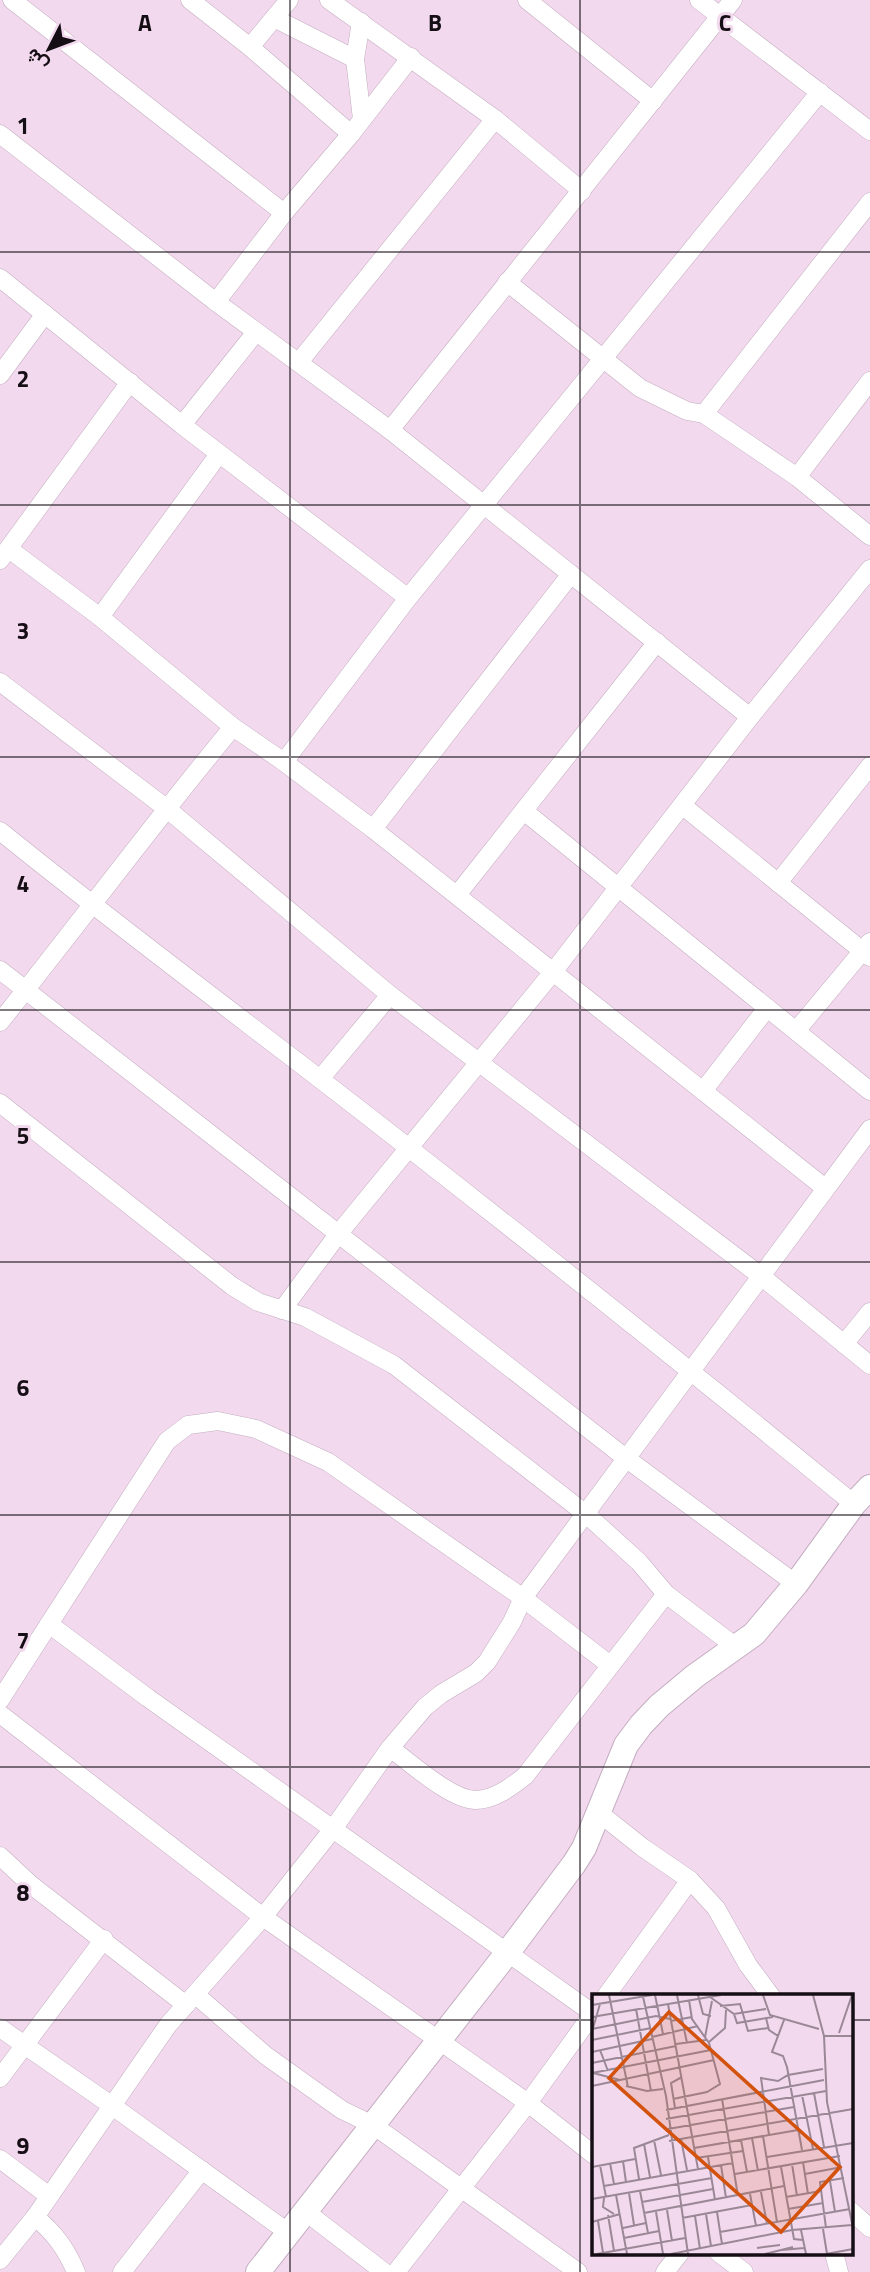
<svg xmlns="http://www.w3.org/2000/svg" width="870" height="2272" font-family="'Titillium Web',Vazirmatn,sans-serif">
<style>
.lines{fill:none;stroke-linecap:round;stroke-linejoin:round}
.street-casing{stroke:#c4adc1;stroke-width:19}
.secondary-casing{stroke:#c4adc1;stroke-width:26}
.street{stroke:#fff;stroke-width:18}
.secondary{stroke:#fff;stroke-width:24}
.grid{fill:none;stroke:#160e15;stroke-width:2;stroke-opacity:0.55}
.inset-road{fill:none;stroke:#9a8897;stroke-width:2}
.view{fill:#d3520d;fill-opacity:0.15;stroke:#d3520d;stroke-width:3.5}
.inset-edge{fill:none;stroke:#160e15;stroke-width:3.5}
.grid-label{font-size:23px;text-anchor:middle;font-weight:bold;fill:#160e15;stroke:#f2d9ee;stroke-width:6;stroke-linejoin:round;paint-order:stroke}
</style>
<rect width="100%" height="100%" fill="#f2d9ee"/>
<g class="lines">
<defs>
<g id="street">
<path d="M12 0 284 213"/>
<path d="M190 0 250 47 289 0"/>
<path d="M329 0 495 119 582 191"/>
<path d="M527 0 653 101"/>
<path d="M699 0 870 131"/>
<path d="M274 18 355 59"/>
<path d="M361 22 355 59 362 119"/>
<path d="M250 47 351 134"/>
<path d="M0 134 216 302 390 430 750 717"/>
<path d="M0 278 182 425 408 598"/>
<path d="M507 282 640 388 687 411 704 414 797 477 870 536"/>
<path d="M216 302 284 213 351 134 411 57"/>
<path d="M299 362 495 119"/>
<path d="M0 375 45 314"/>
<path d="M704 414 870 202"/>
<path d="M182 425 256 332"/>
<path d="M390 430 733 0"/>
<path d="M797 477 870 381"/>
<path d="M9 549 100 617 233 727 284 762 373 829 825 1188"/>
<path d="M0 560 130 382"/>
<path d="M100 617 219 454"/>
<path d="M0 682 166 808 390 995 761 1276 870 1365"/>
<path d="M284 762 408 598 820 92"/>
<path d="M683 806 870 957"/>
<path d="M524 811 870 1091"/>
<path d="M373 829 571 574"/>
<path d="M0 831C105 916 213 997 320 1079 500 1218 678 1360 854 1504"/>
<path d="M778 883 870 766"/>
<path d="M457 895 657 642"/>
<path d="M0 970 627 1459 796 1584"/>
<path d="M0 1022C79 924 153 823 233 727"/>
<path d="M796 1031 870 942"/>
<path d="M320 1079 390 995"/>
<path d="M703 1091 767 1008"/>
<path d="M0 1103 232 1286 258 1302 305 1317 394 1365 586 1514 639 1562 666 1594 736 1647"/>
<path d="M282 1310 339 1233 553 972 750 717 870 569"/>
<path d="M844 1344 870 1312"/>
<path d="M49 1624 148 1698 594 2014"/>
<path d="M0 1700 167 1441 188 1425 218 1421 256 1429 328 1462 523 1598 610 1665"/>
<path d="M0 1714 263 1917 528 2103 594 2155"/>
<path d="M390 1748C411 1763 450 1799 475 1800 494 1800 511 1787 525 1776L666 1594"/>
<path d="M598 1812 642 1847 690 1880 716 1908 748 1965 771 1996"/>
<path d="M0 1856 30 1884 186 2005"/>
<path d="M196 1995 265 2055 342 2110 373 2125 578 2272"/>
<path d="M606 1996 690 1880"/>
<path d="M0 2028 111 2105 289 2233"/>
<path d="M0 2078 104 1939"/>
<path d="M0 2159 49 2196"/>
<path d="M851 2211 870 2228"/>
<path d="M306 2212 384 2272"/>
<path d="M35 2217C55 2233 66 2249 76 2272"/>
<path d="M719 2253 744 2272"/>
<path d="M834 2253 839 2272"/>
<path d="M0 2260 35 2217 168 2025 263 1917 333 1829 390 1748 425 1707 441 1694 476 1673 487 1662 512 1622 523 1598 870 1129"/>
<path d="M122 2272 202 2170"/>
<path d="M396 2272 528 2103 594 2012"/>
<path d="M665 2272 680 2253"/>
</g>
<path id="secondary" d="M258 2272 508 1952 574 1864 584 1848 626 1745 641 1725 659 1706 695 1676 754 1634 796 1584 854 1504 870 1487"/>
</defs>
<!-- street casing -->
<use href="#street" class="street-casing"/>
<!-- secondary casing -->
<use href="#secondary" class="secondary-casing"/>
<!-- street -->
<use href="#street" class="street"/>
<!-- secondary -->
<use href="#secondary" class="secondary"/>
</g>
<!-- grid -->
<path class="grid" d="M290 0V2272M580 0V2272M0 252H870M0 505H870M0 757H870M0 1010H870M0 1262H870M0 1515H870M0 1767H870M0 2020H594M851 2020H870"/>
<!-- overview -->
<g transform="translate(592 1994)">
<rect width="261" height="261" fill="#f2d9ee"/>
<path class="inset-road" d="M17 1 36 93M63 1 71 40M85 1 95 49M106 1 111 20 119 22M171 1 178 21 227 35M221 1 232 42 235 108 261 234M51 3 74 102 96 260M118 3 142 20 174 15M76 10 106 175M0 11 60 1M128 12 148 10 156 37 176 34M44 15 59 97M142 20 145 29 181 23M0 23 129 1M174 24 177 36 186 42M192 26 180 58 191 62 195 73 210 156M79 27 100 23M1 34 8 10M0 35 64 22 78 25M247 39 260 1M232 42H261M60 43 106 32M113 43 120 7M0 46 59 34M117 48 133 34 134 16M84 50 114 46M8 56 16 77M0 58 60 45M0 69 84 52M0 74 1 79 28 86M0 79 119 56M0 92 122 66M34 92 55 97 71 95M222 99 232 153M210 101 221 155M81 105 115 98 128 90 117 49 100 25 97 6M130 105 146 202M83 114 79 89 90 83M74 116 232 86M74 125 234 97M76 135 202 113M177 141 169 84 186 87 196 81 231 75M171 142 185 228M160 144 166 177M89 145 95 176M62 146 69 181M149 146 155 178M77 147 261 115M52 150 58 183M102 154 206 136M116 163 123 206M175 163 261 149M104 164 151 157M31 167 34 188M211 168 216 200M18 169 22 190M200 170 205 202M8 171 14 203M129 171 134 204M0 173 43 165M189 173 202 245 211 246M143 180 248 162M213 180 250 173M47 185 42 154 77 141M238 187 243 218M12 192 141 169M48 197 56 239M169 198 175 230M37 199 42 231M158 200 164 232M24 201 35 260M194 203 229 197M12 204 11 213 22 220M0 205 120 184M50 208 121 195M196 215 231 209M75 216 80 247M64 218 71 260M125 218 130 250M52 219 192 192M114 220 119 252M16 221 22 257M103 222 108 255M90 224 160 211M6 227 11 259M0 228 28 220M31 234 54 229M234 234 228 188 252 184M231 235 235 260M209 236 214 260M128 238 258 215M32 244 67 237M165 254 188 251M190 256 212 254M5 260 93 244M79 260 200 236 260 231M173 260 201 253M234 260 261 255"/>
<path class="view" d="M77 18 248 173 189 238 17 84Z"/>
<rect width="261" height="261" class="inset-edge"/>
</g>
<g class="grid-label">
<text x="145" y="31">A</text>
<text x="435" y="31">B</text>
<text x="725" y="31">C</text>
<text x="23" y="134">1</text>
<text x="23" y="387">2</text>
<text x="23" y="639">3</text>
<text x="23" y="892">4</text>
<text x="23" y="1144">5</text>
<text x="23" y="1396">6</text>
<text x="23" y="1649">7</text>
<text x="23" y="1901">8</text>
<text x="23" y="2154">9</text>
</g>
<!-- north arrow -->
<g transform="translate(49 49) rotate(228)" stroke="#f2d9ee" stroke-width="5" paint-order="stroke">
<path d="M0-5L12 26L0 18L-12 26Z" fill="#160e15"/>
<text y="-10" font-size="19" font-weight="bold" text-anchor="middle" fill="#160e15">ش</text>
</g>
</svg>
